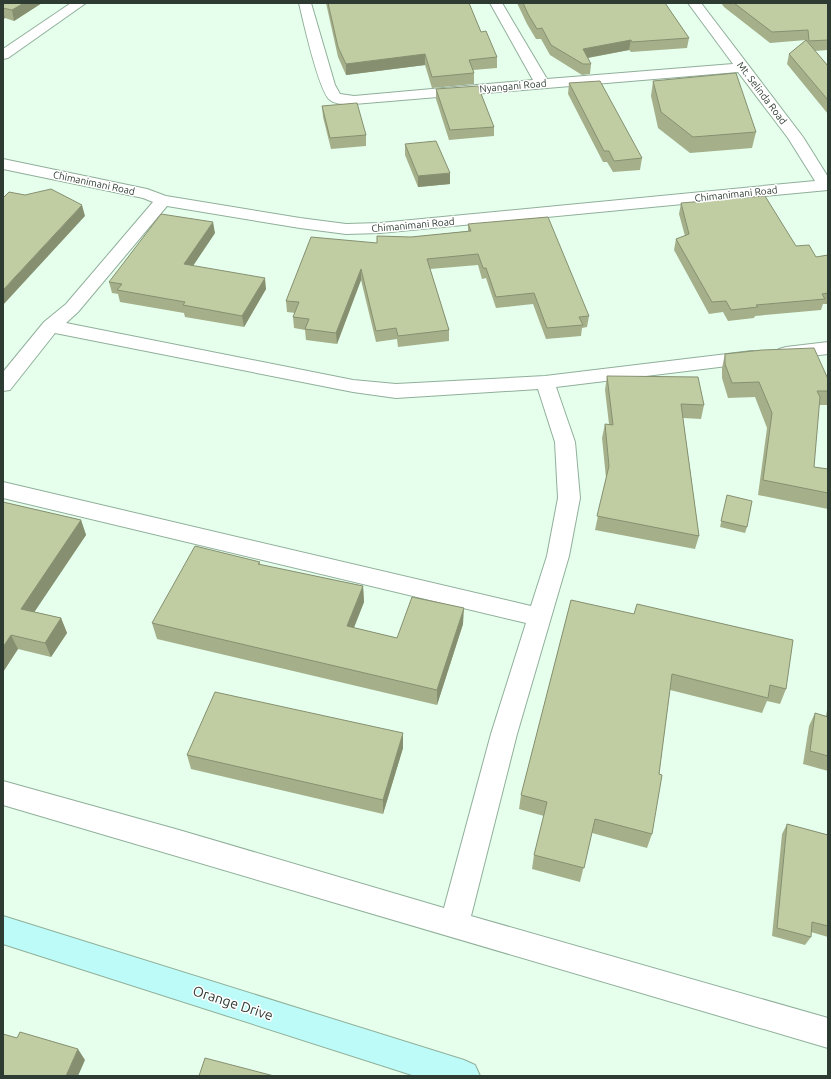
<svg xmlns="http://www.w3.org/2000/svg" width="831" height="1079" font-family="Ubuntu,sans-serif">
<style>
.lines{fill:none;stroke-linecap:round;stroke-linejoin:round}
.street-casing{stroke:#90af9a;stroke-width:2}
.secondary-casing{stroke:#90af9a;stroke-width:2}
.street{fill:#fff;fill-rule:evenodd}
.secondary{fill:#bdfbf8;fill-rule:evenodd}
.wall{fill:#a5b08b}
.shaded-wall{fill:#869071}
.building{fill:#c0cda2;stroke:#869071}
.labels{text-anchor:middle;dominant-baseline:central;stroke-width:3;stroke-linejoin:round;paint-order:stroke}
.far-street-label{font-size:10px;fill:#2e3b32;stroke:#fff}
.near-street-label{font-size:14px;fill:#2e3b32;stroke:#fff}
</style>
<rect width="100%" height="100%" fill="#e5ffec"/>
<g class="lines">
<defs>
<g id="street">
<path d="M71 3H86L8 58 3 59V49Z"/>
<path d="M299 3H311L335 85 340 94 354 96 533 80 490 3H502L547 79 733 64 688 3H701L803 137 828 177V190L380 233 346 234 300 228 167 206 78 312 66 323 353 380 396 384 545 376 752 351 759 353 761 357 759 361 752 363 556 387 575 442 580 498 569 556 517 734 471 916 828 1018V1048L3 805V781L179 830 444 908 491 734 526 623 3 498V482L531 606 547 556 558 498 555 442 538 389 396 398 353 392 55 333 10 390 3 391V372L44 322 66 304 153 202 143 198 3 169V159L147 189 166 196 300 218 346 224 380 223 815 181 788 138 738 72 354 104C347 104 336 105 330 100 319 92 303 20 299 3Z"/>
<path d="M828 342V354L786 359 779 357 777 353 779 349 786 347Z"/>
</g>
<path id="secondary" d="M3 916 464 1060 475 1065 480 1076H415L3 944Z"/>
</defs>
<!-- street casing -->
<use href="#street" class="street-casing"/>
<!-- secondary casing -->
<use href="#secondary" class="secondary-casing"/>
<!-- street -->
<use href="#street" class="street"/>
<!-- secondary -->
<use href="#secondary" class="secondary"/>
</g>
<!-- wall -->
<g class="wall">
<path d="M3 3H42L14 21 5 18 3 19Z"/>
<path d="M326 3H469L481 32 497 57V68L473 70 474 73V84L432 88 425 65 346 75 338 57Z"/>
<path d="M517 3H665L689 38 687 48 631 52 629 50 588 58 591 64 590 74 582 75 550 55 541 39H536L527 24Z"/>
<path d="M721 3H828V50L815 51 828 66V114L787 64 789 54 806 40 770 43 724 7Z"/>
<path d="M653 81 756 132 752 148 690 153 658 128 651 96Z"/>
<path d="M569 83 642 158 640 170 613 172 607 162H603L568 94Z"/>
<path d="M436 89 494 127V136L449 140 436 99Z"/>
<path d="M322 106 366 135V146L331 149 323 117Z"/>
<path d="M405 144 450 184 418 187 405 155Z"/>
<path d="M681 203 796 246 816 257 828 255V304H823L821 310 755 316 754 318 728 321 723 312 709 314 674 250 676 239 685 236 679 214Z"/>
<path d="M468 224 589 316 587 327 582 328 581 336 546 339 533 304 496 308 486 278 482 279 478 265 430 269 449 330V341L398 347 397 339 376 342 361 280 337 344 306 340 305 330 294 328 293 317 295 313 287 312 286 301 377 243 411 237 468 231Z"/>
<path d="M215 233 193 266 266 289 244 327 185 317 184 313 120 302 118 294 112 293 109 282Z"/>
<path d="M725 354 828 379V405H819L814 467 828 469V509L758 495 767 428 755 397 728 398 722 378V368Z"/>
<path d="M607 376 704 405 701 419 683 418 699 536 695 549 595 530 606 478 602 438 605 424H609L605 390Z"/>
<path d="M727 495 747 527 745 533 720 527Z"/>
<path d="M3 502 81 520 86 535 34 612 61 618 67 633 51 657 18 649 3 672Z"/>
<path d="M260 562V565L363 586 364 602 354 628 397 638 463 624 437 705 157 639 152 623Z"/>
<path d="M571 600 786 689 780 704 767 701 762 713 670 690 659 774 652 834 647 848 592 833 580 882 532 869 534 855 544 816 519 809 521 795Z"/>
<path d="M828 705V771L803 764 809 726 815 713 826 716Z"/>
<path d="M403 748 383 814 191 769 187 755Z"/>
<path d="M787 824 828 835V937L811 932V937L805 945 772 936 782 834Z"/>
</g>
<!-- shaded-wall -->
<g class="shaded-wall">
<path d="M24 3H42L14 21 12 10Z"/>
<path d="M3 12 5 18 3 19Z"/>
<path d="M631 40 629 50 581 59 583 49Z"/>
<path d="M425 54V65L346 75V64Z"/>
<path d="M450 173V184L418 187V176Z"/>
<path d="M82 205 85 216 3 305V290Z"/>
<path d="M213 222 215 233 186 276 184 264Z"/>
<path d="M361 269V280L337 344 336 333Z"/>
<path d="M265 278 266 289 244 327 242 316Z"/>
<path d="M81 520 86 535 27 623 21 609Z"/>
<path d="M363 586 364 602 348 642 347 626Z"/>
<path d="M464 608 463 624 437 705V690Z"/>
<path d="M61 618 67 633 51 657 45 643Z"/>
<path d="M11 635 18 649 3 672V647Z"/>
<path d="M403 733V748L383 814V800Z"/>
<path d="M78 1049 85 1060 78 1076H66Z"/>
</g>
<!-- building -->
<g class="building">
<path d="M3 3H24L12 10 3 8Z"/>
<path d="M328 3H469L481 32 486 31 497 57 469 60 474 73 432 77 425 54 346 64 338 47Z"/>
<path d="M523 3H665L689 38 632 42 631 40 583 49 591 64H583L551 45 542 28 537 29 528 14Z"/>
<path d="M734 3H828V40L809 41 808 30 772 32Z"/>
<path d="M806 40 828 66V100L789 54Z"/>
<path d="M736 73 756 132 693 137 661 112 653 81Z"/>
<path d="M600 81 642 158 614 161 609 151H604L569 83Z"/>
<path d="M478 86 494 127 450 130 436 89Z"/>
<path d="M357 103 366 135 330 138 322 106Z"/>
<path d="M436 141 450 173 418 176 405 144Z"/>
<path d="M51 189 82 205 3 290V198L9 192 25 195Z"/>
<path d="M765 196 796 246 809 245 816 257 828 255V293L822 294 825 299 756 305 758 307 731 310 726 301 712 302 676 239 689 234 681 203Z"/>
<path d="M161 214 213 222 184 264 265 278 242 316 183 305 185 302 117 290 122 284 109 282Z"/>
<path d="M548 217 589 316 579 317 583 325 547 328 534 293 496 297 486 268H483L478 254 427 259 449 330 398 336 396 328 376 331 361 269 336 333 305 329 309 319 293 317 299 302 286 301 311 237 377 243V236L411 237 471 231 468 224Z"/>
<path d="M814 348 828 379V391H817L820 397 814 467 828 469V493L763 480 772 413 759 382 732 383 725 364V354L762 350Z"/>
<path d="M607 376 698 377 704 405 681 404 699 536 597 516 609 466 605 424 613 425Z"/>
<path d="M727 495 752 501 747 527 721 521Z"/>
<path d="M3 502 81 520 21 609 61 618 45 643 11 635 3 647Z"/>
<path d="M195 546 260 562 258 564 363 586 347 626 397 638 412 597 464 608 437 690 152 623Z"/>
<path d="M571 600 634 614 637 604 793 640 786 689 770 685 768 698 672 674 659 774 662 775 652 834 595 819 584 868 534 855 547 802 521 795Z"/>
<path d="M215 692 403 733 383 800 187 755Z"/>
<path d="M815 713 828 717V756L810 751Z"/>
<path d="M787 824 828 835V926L812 922 811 937 777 928Z"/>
<path d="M20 1032 78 1049 66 1076H3V1034L17 1038Z"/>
<path d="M205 1058 274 1076H199Z"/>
</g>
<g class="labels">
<!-- far-street labels -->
<g class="far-street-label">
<text transform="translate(513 86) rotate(-5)">Nyangani Road</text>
<text transform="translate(762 93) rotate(53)">Mt. Selinda Road</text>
<text transform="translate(94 183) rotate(12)">Chimanimani Road</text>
<text transform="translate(736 194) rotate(-6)">Chimanimani Road</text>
<text transform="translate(413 225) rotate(-5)">Chimanimani Road</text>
</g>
<!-- near-street labels -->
<g class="near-street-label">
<text transform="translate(233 1003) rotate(18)">Orange Drive</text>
</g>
</g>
<!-- border -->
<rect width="831" height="1079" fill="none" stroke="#2e3b32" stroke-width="8"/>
</svg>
